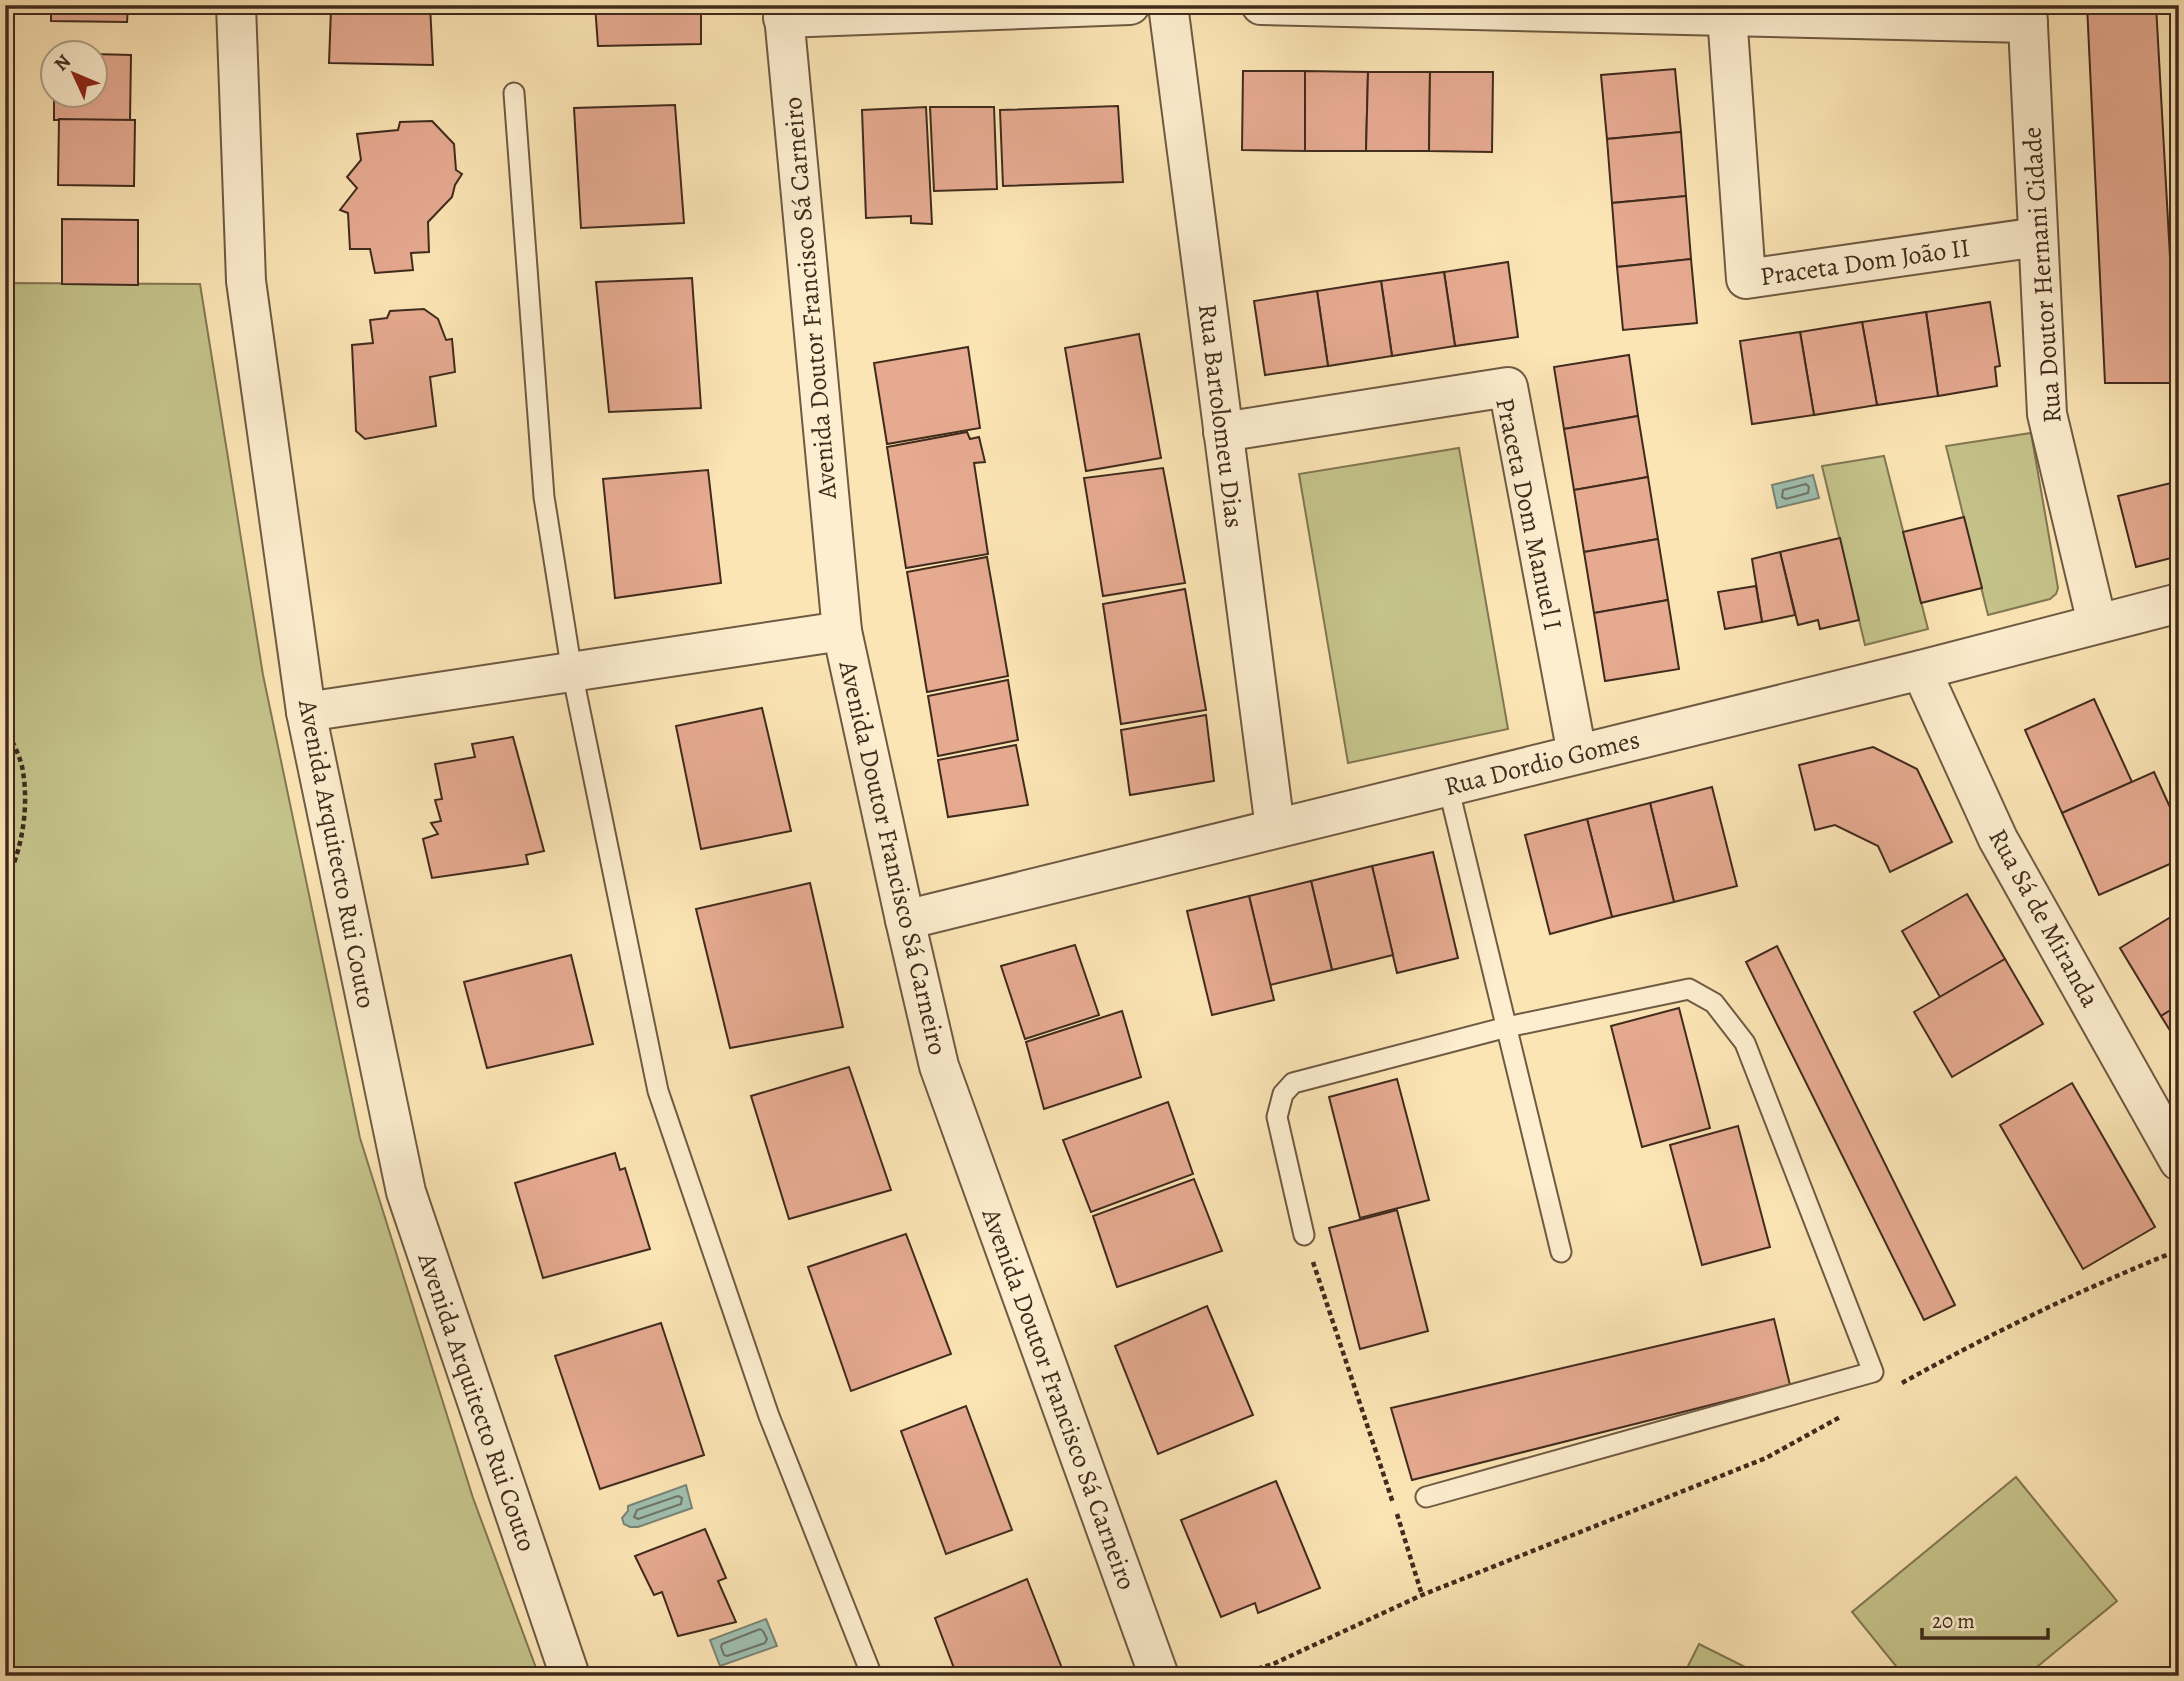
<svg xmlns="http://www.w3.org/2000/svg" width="2184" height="1681" font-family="Alegreya,serif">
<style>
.green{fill:#c4c38a;stroke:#827754;stroke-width:2}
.water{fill:#9fbfb0;stroke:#798475;stroke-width:2}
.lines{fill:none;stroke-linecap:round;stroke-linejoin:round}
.shore{stroke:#707566;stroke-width:2}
.building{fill:#e6aa91;stroke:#402b1d;stroke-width:2}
.service-casing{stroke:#6f5a43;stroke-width:23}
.minor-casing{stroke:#6f5a43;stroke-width:42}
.tertiary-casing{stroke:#6f5a43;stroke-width:42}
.path{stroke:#402b1d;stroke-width:4.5;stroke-dasharray:5 3.5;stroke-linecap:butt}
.service{stroke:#fdeecf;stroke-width:19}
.minor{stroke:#fdeecf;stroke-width:38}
.tertiary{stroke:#fdeecf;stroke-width:38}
.labels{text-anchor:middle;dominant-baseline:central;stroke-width:7;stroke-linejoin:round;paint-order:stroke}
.street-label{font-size:26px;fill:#402b1d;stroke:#fdeecf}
</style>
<rect width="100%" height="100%" fill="#fce5b5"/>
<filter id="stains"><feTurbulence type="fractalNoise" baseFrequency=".00286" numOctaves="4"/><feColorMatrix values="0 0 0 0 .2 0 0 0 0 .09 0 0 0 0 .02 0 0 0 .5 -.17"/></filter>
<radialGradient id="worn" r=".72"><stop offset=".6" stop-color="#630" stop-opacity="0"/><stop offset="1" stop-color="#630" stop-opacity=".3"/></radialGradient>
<!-- green -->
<g class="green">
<path d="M5 283 200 284 263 675 360 1138 473 1498 539 1676H5Z"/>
<path d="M2031 433 2058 588 2056 594 2050 599 1988 615 1946 446Z"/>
<path d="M1459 448 1508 729 1348 763 1299 474Z"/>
<path d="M1884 456 1928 629 1865 645 1822 466Z"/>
<path d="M2016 1477 2117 1601 2026 1676H1904L1852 1612Z"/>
<path d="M1699 1644 1763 1676H1683Z"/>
</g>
<!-- water -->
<g class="water">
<path d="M1813 475 1819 498 1777 508 1772 485Z"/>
<path d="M686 1485 692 1508 638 1527H630L624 1524 622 1518 628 1511V1506Z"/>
<path d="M766 1619 777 1646 720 1666 710 1640Z"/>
</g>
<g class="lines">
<!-- shore -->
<g class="shore">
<path d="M1806 484 1809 487 1808 493 1786 499 1782 497 1783 490Z"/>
<path d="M678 1496 682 1498 681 1504 638 1519 634 1517 637 1510Z"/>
<path d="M760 1629 763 1631 767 1639 765 1643 727 1656 724 1655 721 1647 722 1644Z"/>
</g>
</g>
<!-- building -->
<g class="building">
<path d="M51 5H128L127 22 51 21Z"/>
<path d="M336 5H430L433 65 329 63 331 9Z"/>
<path d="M595 5H701V44L598 46Z"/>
<path d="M2087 5H2156L2177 383H2105Z"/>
<path d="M94 54 131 55 130 120H54V94H94Z"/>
<path d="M1675 69 1681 132 1607 139 1601 75Z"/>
<path d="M1243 71H1305V151L1242 150Z"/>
<path d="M1305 71 1368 72 1366 151H1305Z"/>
<path d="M1368 72H1430L1429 151H1366Z"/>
<path d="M1430 72H1493L1492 152 1429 151Z"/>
<path d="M675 105 684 223 581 228 574 108Z"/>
<path d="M1118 106 1123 182 1003 186 1000 110Z"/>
<path d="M926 107 932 224 911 223V216L866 218 862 110Z"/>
<path d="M930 107H994L997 189 934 191Z"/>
<path d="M59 119 135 120 134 186 58 185Z"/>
<path d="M432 121 454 144 456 170 462 174 455 185 452 197 428 222 429 252 411 253 413 270 375 273 370 249H350L348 213 340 210 357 188 347 177 361 160 357 134 398 130 400 122Z"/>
<path d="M1681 132 1686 196 1612 203 1607 139Z"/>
<path d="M1686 196 1691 259 1617 267 1612 203Z"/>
<path d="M62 219 138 220V285L62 284Z"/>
<path d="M1691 259 1697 323 1623 330 1617 267Z"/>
<path d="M1508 262 1518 337 1455 346 1444 272Z"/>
<path d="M1444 272 1455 346 1392 356 1381 281Z"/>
<path d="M692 278 701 408 609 412 596 282Z"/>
<path d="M1381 281 1392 356 1328 366 1317 291Z"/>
<path d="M1317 291 1328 366 1265 375 1254 301Z"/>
<path d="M1990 302 2000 366 1995 367 1997 386 1938 396 1926 312Z"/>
<path d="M424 309 438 319 446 340 452 339 455 372 430 377 436 426 365 439 356 431 352 345 373 343 370 320 387 318 390 311Z"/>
<path d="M1926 312 1938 396 1877 405 1862 322Z"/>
<path d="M1862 322 1877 405 1814 415 1800 332Z"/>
<path d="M1800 332 1814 415 1752 424 1740 341Z"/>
<path d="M1139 334 1161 458 1086 471 1065 348Z"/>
<path d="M968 347 980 428 887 444 874 363Z"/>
<path d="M1629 355 1638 416 1564 429 1554 367Z"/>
<path d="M1638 416 1648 477 1574 490 1564 429Z"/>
<path d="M967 432 970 439 979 437 985 462 974 463 988 554 906 568 887 447Z"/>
<path d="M1163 468 1185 583 1103 596 1084 478Z"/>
<path d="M708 470 721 583 615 598 603 479Z"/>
<path d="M1648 477 1658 539 1584 552 1574 490Z"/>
<path d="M2179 481V556L2136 567 2118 496Z"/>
<path d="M1964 517 1982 588 1921 603 1903 532Z"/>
<path d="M1840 538 1859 620 1820 629 1818 620 1798 625 1780 552Z"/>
<path d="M1658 539 1668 600 1594 613 1584 552Z"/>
<path d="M1780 552 1795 615 1762 622 1752 559Z"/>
<path d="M987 557 1008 676 927 692 907 572Z"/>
<path d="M1756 586 1762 622 1725 629 1718 592Z"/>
<path d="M1185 589 1206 710 1121 724 1103 604Z"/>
<path d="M1668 600 1679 669 1605 681 1594 613Z"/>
<path d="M1008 680 1018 740 938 756 928 696Z"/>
<path d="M2094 699 2132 782 2062 813 2025 730Z"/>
<path d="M762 708 791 831 701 849 676 726Z"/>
<path d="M1206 715 1214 781 1130 795 1121 730Z"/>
<path d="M513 737 544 851 526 855 528 864 432 878 423 839 438 834 431 823 441 821 435 800 442 799 435 764 475 757 472 744Z"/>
<path d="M1016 745 1028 805 948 817 938 760Z"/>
<path d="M1873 747 1917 769 1952 842 1890 872 1878 846 1835 825 1815 830 1799 765Z"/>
<path d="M2154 772 2179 827V860L2099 895 2062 813Z"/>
<path d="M1712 787 1737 886 1674 902 1650 803Z"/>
<path d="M1650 803 1674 902 1612 917 1587 819Z"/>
<path d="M1587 819 1612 917 1550 934 1525 835Z"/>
<path d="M1433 852 1458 958 1397 973 1372 866Z"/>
<path d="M1372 866 1393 955 1332 970 1311 881Z"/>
<path d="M1311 881 1332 970 1270 985 1249 896Z"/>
<path d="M810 883 843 1027 730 1048 696 909Z"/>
<path d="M1967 894 2005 959 1940 997 1902 931Z"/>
<path d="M1249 896 1274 1000 1212 1015 1187 911Z"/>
<path d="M2179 912V1005L2161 1016 2120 948Z"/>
<path d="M1075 945 1099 1015 1025 1039 1001 966Z"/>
<path d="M1777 946 1955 1305 1924 1320 1746 962Z"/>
<path d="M571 955 593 1044 487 1068 464 982Z"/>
<path d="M2005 959 2043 1024 1952 1077 1914 1012Z"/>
<path d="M2179 1005V1045L2161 1016Z"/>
<path d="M1679 1008 1710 1128 1642 1147 1611 1026Z"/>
<path d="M1122 1011 1141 1077 1044 1109 1026 1042Z"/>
<path d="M849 1067 891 1190 789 1219 751 1096Z"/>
<path d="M1397 1079 1429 1200 1360 1218 1329 1097Z"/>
<path d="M2072 1083 2155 1227 2083 1269 2000 1125Z"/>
<path d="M1168 1102 1193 1174 1091 1212 1063 1140Z"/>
<path d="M1738 1126 1770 1247 1702 1265 1670 1145Z"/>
<path d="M615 1153 620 1170 625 1168 650 1249 543 1278 515 1183Z"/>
<path d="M1194 1179 1222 1251 1117 1287 1093 1216Z"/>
<path d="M1397 1210 1428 1331 1360 1349 1329 1228Z"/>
<path d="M906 1234 951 1354 851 1391 808 1267Z"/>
<path d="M1207 1306 1253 1415 1158 1454 1115 1346Z"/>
<path d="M1774 1319 1790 1385 1412 1480 1391 1408Z"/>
<path d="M661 1323 704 1455 600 1489 555 1356Z"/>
<path d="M966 1406 1012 1530 946 1554 901 1431Z"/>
<path d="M1276 1481 1320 1588 1258 1613 1255 1603 1221 1617 1181 1520Z"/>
<path d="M705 1529 726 1578 718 1581 736 1622 678 1636 662 1592 654 1595 635 1556Z"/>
<path d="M1027 1579 1065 1676H957L935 1618Z"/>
</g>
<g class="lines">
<defs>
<g id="service">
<path d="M514 93 544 497 572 672 658 1091 769 1416 872 1676"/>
<path d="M1448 786 1561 1252"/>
<path d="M1304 1235 1277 1117 1283 1094 1293 1083 1507 1027 1689 989 1714 1003 1745 1043 1873 1372 1426 1497"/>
</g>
<g id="minor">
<path d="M783 5 842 631 905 920 939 1066 1159 1676"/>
<path d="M1168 5 1275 828"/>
<path d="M1261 5 2028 23"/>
<path d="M2027 5 2047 414 2097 623"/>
<path d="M1727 15 1746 279 2038 237"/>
<path d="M783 18 1130 5"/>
<path d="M1223 432 1508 387 1577 754"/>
<path d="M1921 670 1998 839 2179 1161"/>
<path d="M306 712 842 631"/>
<path d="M905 920 1921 670 2179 603"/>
</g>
<path id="tertiary" d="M236 5 246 281 306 712 406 1192 570 1676"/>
</defs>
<!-- service casing -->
<use href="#service" class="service-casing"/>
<!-- minor casing -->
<use href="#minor" class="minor-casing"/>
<!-- tertiary casing -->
<use href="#tertiary" class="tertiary-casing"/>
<!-- path -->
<g class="path">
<path d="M5 726C11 740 21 756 23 772 29 808 22 851 5 884"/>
<path d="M1313 1262 1393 1503"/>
<path d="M1902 1383C1992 1333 2084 1288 2179 1250"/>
<path d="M1397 1514 1422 1595"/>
<path d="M1233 1676 1273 1664 1422 1595 1766 1458 1842 1416"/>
</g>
<!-- service -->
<use href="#service" class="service"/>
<!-- minor -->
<use href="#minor" class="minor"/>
<!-- tertiary -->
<use href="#tertiary" class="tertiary"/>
</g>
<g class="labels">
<!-- street labels -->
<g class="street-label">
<text transform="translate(1865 262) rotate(-8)">Praceta Dom João II</text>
<text transform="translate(2042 275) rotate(-94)">Rua Doutor Hernani Cidade</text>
<text transform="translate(810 298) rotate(-95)">Avenida Doutor Francisco Sá Carneiro</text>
<text transform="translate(1221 416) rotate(83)">Rua Bartolomeu Dias</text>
<text transform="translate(1529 514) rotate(78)">Praceta Dom Manuel I</text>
<text transform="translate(1542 763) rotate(-14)">Rua Dordio Gomes</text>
<text transform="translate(337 854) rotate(79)">Avenida Arquitecto Rui Couto</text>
<text transform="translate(893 858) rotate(77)">Avenida Doutor Francisco Sá Carneiro</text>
<text transform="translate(2044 918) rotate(61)">Rua Sá de Miranda</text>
<text transform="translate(1059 1399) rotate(70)">Avenida Doutor Francisco Sá Carneiro</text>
<text transform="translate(477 1402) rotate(71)">Avenida Arquitecto Rui Couto</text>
</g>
</g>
<!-- margin -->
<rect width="2184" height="1681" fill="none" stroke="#fce5b5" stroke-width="28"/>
<rect x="7" y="7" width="2170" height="1667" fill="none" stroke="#402b1d" stroke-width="3.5"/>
<rect x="14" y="14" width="2156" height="1653" fill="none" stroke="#402b1d" stroke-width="2"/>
<!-- north arrow -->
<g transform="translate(74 74) rotate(314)"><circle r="33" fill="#fdeecf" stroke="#b1a088" stroke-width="2"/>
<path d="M0-5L12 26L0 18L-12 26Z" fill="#8f2418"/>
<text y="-10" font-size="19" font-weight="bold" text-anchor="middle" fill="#402b1d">N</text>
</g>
<!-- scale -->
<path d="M1922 1628v10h126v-10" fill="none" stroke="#402b1d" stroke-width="3.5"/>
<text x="1932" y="1628" font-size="21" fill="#402b1d" stroke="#fdeecf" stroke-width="5" paint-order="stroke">20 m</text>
<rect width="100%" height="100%" filter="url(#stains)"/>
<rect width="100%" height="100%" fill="url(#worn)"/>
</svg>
